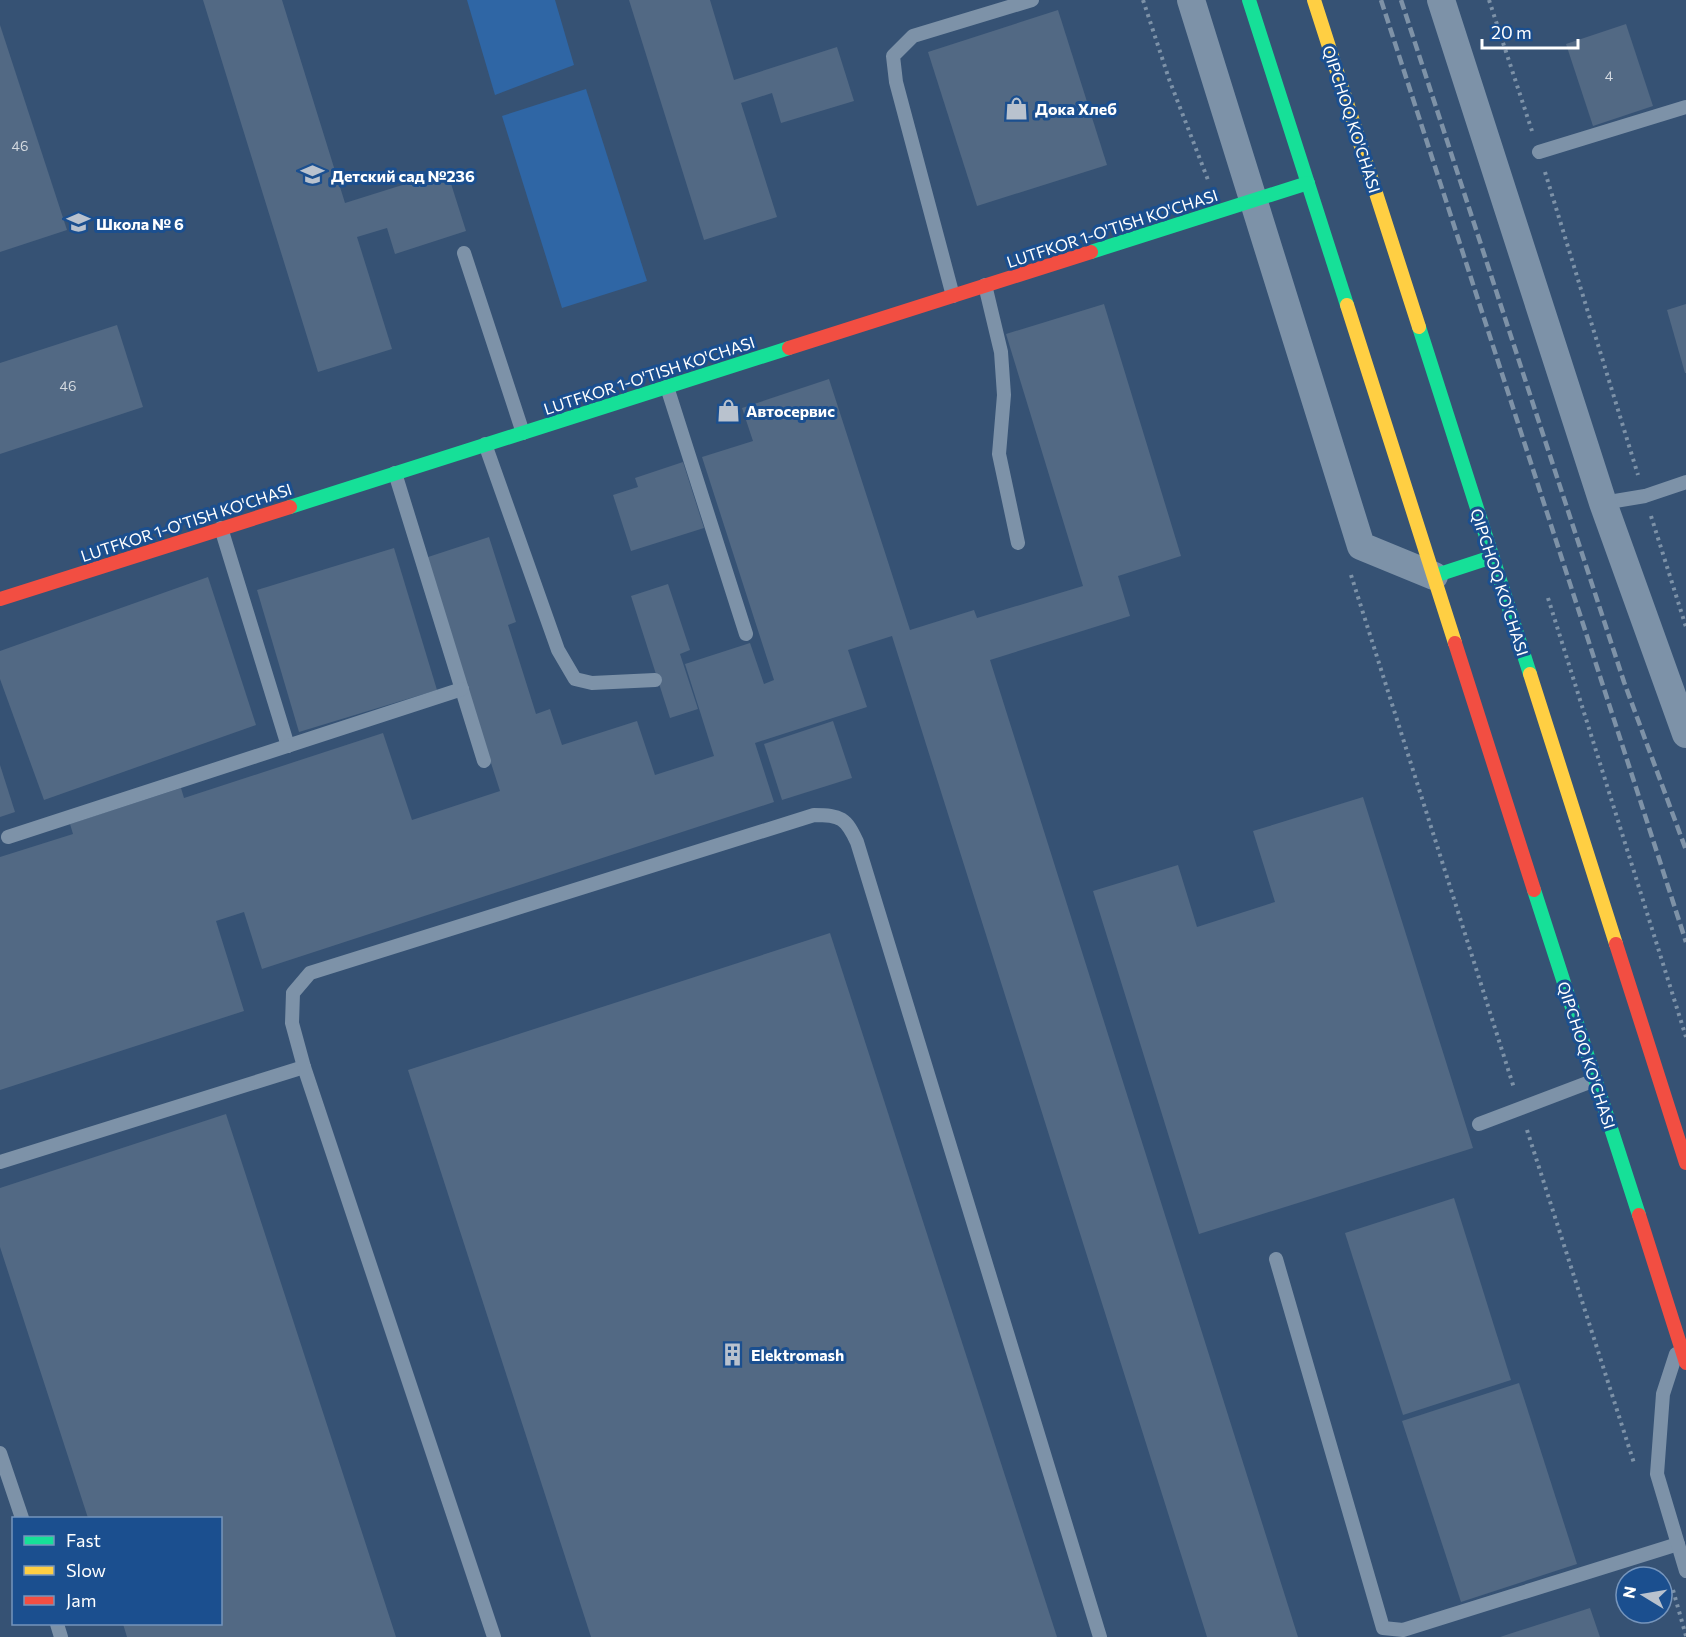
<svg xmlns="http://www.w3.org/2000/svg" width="1686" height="1637" font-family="Commissioner,sans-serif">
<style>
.green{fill:#2f66a5}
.building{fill:#526984}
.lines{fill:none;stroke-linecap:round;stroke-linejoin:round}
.path{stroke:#7d92a8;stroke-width:4;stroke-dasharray:3 4.5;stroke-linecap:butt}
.lane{stroke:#7d92a8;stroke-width:14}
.street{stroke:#7d92a8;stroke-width:28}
.fast{stroke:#16e098;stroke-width:14}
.slow{stroke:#ffcf43;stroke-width:14}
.jam{stroke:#f24e42;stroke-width:14}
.rail{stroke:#7e92a7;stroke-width:4.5;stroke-dasharray:10 4.5;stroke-linecap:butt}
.labels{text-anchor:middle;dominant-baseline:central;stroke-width:6;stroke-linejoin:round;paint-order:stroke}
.number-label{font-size:14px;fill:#d4dae0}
.poi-label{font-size:16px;font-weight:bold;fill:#fff;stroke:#1b4f8f;text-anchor:start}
.street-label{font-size:16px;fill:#fff;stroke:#1b4f8f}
</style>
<rect width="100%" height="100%" fill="#365274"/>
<!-- green -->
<g class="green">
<path d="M467 0H555L574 65 495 95Z"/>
<path d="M586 89 647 281 562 308 502 116Z"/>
</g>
<!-- building -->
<g class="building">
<path d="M203 0H282L345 203 447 171 466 231 395 254 387 228 357 237 392 349 318 372Z"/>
<path d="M629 0H710L734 80 837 47 854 101 781 123 772 93 741 103 777 217 704 240Z"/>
<path d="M1058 10 1107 165 977 206 928 52Z"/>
<path d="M1626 24 1653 106 1593 126 1566 44Z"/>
<path d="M0 25 67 230 0 252Z"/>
<path d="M1104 304 1181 556 1118 576 1130 616 990 660 1298 1637H1207L892 636 848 650 867 707 755 743 774 802 262 969 244 912 216 921 244 1011 0 1090V857L73 834 70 824 181 788 184 798 383 733 412 820 500 791 425 558 489 537 516 622 508 625 536 714 550 709 562 745 637 721 655 775 714 756 685 664 750 643 764 684 774 680 702 457 753 441 742 408 829 379 910 630 974 610 977 618 1083 586 1006 334Z"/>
<path d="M1686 304V373H1685L1667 310Z"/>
<path d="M117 325 143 407 0 454V363Z"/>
<path d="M683 462 704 528 631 551 613 495 638 487 635 478Z"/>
<path d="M394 548 437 690 299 732 257 590Z"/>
<path d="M208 577 256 725 44 800 0 679V651Z"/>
<path d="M668 584 690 650 680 654 698 709 670 718 631 596Z"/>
<path d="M833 721 852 778 782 800 764 744Z"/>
<path d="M0 765 15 812 0 817Z"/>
<path d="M1363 797 1473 1148 1199 1234 1093 891 1178 865 1197 927 1275 902 1253 831Z"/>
<path d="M830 933 1057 1637H591L408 1070Z"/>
<path d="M226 1114 396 1637H127L123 1624H220V1518H88L0 1247V1188Z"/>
<path d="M1454 1198 1511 1380 1403 1415 1345 1233Z"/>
<path d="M1519 1383 1577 1564 1461 1602 1402 1421Z"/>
<path d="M1590 1608 1600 1637H1500Z"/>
</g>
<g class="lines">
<!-- path -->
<g class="path">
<path d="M1143 0 1169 79 1208 180"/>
<path d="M1489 0 1532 131"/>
<path d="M1545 172 1638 475"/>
<path d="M1651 516 1686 627"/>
<path d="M1351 575 1514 1088"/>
<path d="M1548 598 1686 1037"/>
<path d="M1527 1130 1634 1463"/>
<path d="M1673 1590 1686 1636"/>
</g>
<!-- lane -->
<g class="lane">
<path d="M1539 152 1686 107"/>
<path d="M464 253 523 433"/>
<path d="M985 285 1001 352 1004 395 999 454 1018 543"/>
<path d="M953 296 896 82 893 56 913 36 1032 0"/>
<path d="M667 387 746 634"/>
<path d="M485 444 558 650 575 679 592 683 655 680"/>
<path d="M395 473 484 761"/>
<path d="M1603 503 1645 496 1686 482"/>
<path d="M221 528 288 746"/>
<path d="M8 837 462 689"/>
<path d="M1479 1124 1595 1080"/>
<path d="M0 1162 304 1067"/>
<path d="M1276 1259 1383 1628 1403 1630 1678 1544"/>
<path d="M1676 1354 1663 1394 1657 1474 1686 1571"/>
<path d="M0 1453 22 1518"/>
<path d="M57 1624 61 1637"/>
<path d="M494 1637 304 1067 292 1023 293 993 310 973 814 815C841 815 846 818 857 842L1100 1637"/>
</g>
<!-- street -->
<g class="street">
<path d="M1191 0 1361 546 1434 576"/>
<path d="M1441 0 1603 503 1686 734"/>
</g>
<!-- fast -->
<g class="fast">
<path d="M1249 0 1347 305"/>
<path d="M1091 252 1308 183"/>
<path d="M1419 327 1530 674"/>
<path d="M290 507 789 348"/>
<path d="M1434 576 1492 557"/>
<path d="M1534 890 1639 1215"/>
</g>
<!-- slow -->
<g class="slow">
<path d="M1314 0 1419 327"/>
<path d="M1347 305 1455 643"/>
<path d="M1530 674 1616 944"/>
</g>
<!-- jam -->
<g class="jam">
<path d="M789 348 1091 252"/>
<path d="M0 599 290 507"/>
<path d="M1455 643 1534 890"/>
<path d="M1616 944 1686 1163"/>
<path d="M1639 1215 1686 1363"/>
</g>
<!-- rail -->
<g class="rail">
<path d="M1381 0 1686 942"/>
<path d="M1401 0 1624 682 1686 850"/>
</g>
</g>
<!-- icons -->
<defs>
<symbol id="shop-bare" viewBox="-9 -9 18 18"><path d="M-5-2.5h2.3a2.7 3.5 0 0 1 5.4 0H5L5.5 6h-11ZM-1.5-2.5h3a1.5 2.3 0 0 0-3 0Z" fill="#b9c2ce" stroke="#1b4f8f" stroke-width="2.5" paint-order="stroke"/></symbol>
<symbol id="school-bare" viewBox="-9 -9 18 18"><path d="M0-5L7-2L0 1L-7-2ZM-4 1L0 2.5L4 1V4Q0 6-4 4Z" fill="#b9c2ce" stroke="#1b4f8f" stroke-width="2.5" paint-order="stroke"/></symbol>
<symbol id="building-bare" viewBox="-9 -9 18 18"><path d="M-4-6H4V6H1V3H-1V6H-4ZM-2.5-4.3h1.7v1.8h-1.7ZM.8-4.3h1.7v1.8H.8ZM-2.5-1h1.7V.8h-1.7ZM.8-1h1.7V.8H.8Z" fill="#b9c2ce" stroke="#1b4f8f" stroke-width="2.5" paint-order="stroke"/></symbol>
</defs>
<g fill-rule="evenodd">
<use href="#shop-bare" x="1000" y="92" width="33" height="33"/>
<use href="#school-bare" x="296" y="158" width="33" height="33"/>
<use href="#school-bare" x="62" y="206" width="33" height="33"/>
<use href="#shop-bare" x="712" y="394" width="33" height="33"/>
<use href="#building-bare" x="716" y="1338" width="33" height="33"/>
</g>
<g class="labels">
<!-- number labels -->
<g class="number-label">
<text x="1609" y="75">4</text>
<text x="20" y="145">46</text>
<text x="68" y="385">46</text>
</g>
<!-- poi labels -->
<g class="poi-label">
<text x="1035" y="108">Дока Хлеб</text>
<text x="331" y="175">Детский сад №236</text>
<text x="96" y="223">Школа № 6</text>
<text x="746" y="410">Автосервис</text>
<text x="751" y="1354">Elektromash</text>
</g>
<!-- street labels -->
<g class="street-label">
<text transform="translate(1352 119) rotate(72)">QIPCHOQ KO'CHASI</text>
<text transform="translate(1112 228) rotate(-18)">LUTFKOR 1-O'TISH KO'CHASI</text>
<text transform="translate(649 375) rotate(-18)">LUTFKOR 1-O'TISH KO'CHASI</text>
<text transform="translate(186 522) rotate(-18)">LUTFKOR 1-O'TISH KO'CHASI</text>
<text transform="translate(1500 582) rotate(72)">QIPCHOQ KO'CHASI</text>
<text transform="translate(1587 1055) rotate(72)">QIPCHOQ KO'CHASI</text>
</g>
</g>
<!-- legend -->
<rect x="12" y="1517" width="210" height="108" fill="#1b4f8f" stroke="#7695bc" stroke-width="1.5"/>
<rect x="24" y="1536" width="30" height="9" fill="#16e098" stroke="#7695bc" stroke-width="1.5"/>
<text x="66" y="1547" font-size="18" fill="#ffffff">Fast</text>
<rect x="24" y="1566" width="30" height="9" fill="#ffcf43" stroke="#7695bc" stroke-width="1.5"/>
<text x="66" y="1577" font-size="18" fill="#ffffff">Slow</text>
<rect x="24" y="1596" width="30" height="9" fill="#f24e42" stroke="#7695bc" stroke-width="1.5"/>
<text x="66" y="1607" font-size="18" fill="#ffffff">Jam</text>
<!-- north arrow -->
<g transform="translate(1644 1595) rotate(281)"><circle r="28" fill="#1b4f8f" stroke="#7695bc" stroke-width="1.5"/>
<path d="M0-4.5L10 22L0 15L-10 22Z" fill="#b9c2ce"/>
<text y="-9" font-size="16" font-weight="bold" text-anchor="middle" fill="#ffffff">N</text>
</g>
<!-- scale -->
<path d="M1482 39v9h96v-9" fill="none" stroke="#ffffff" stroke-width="3"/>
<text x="1491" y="39" font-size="18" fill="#ffffff" stroke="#1b4f8f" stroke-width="4.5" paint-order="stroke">20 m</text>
</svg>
